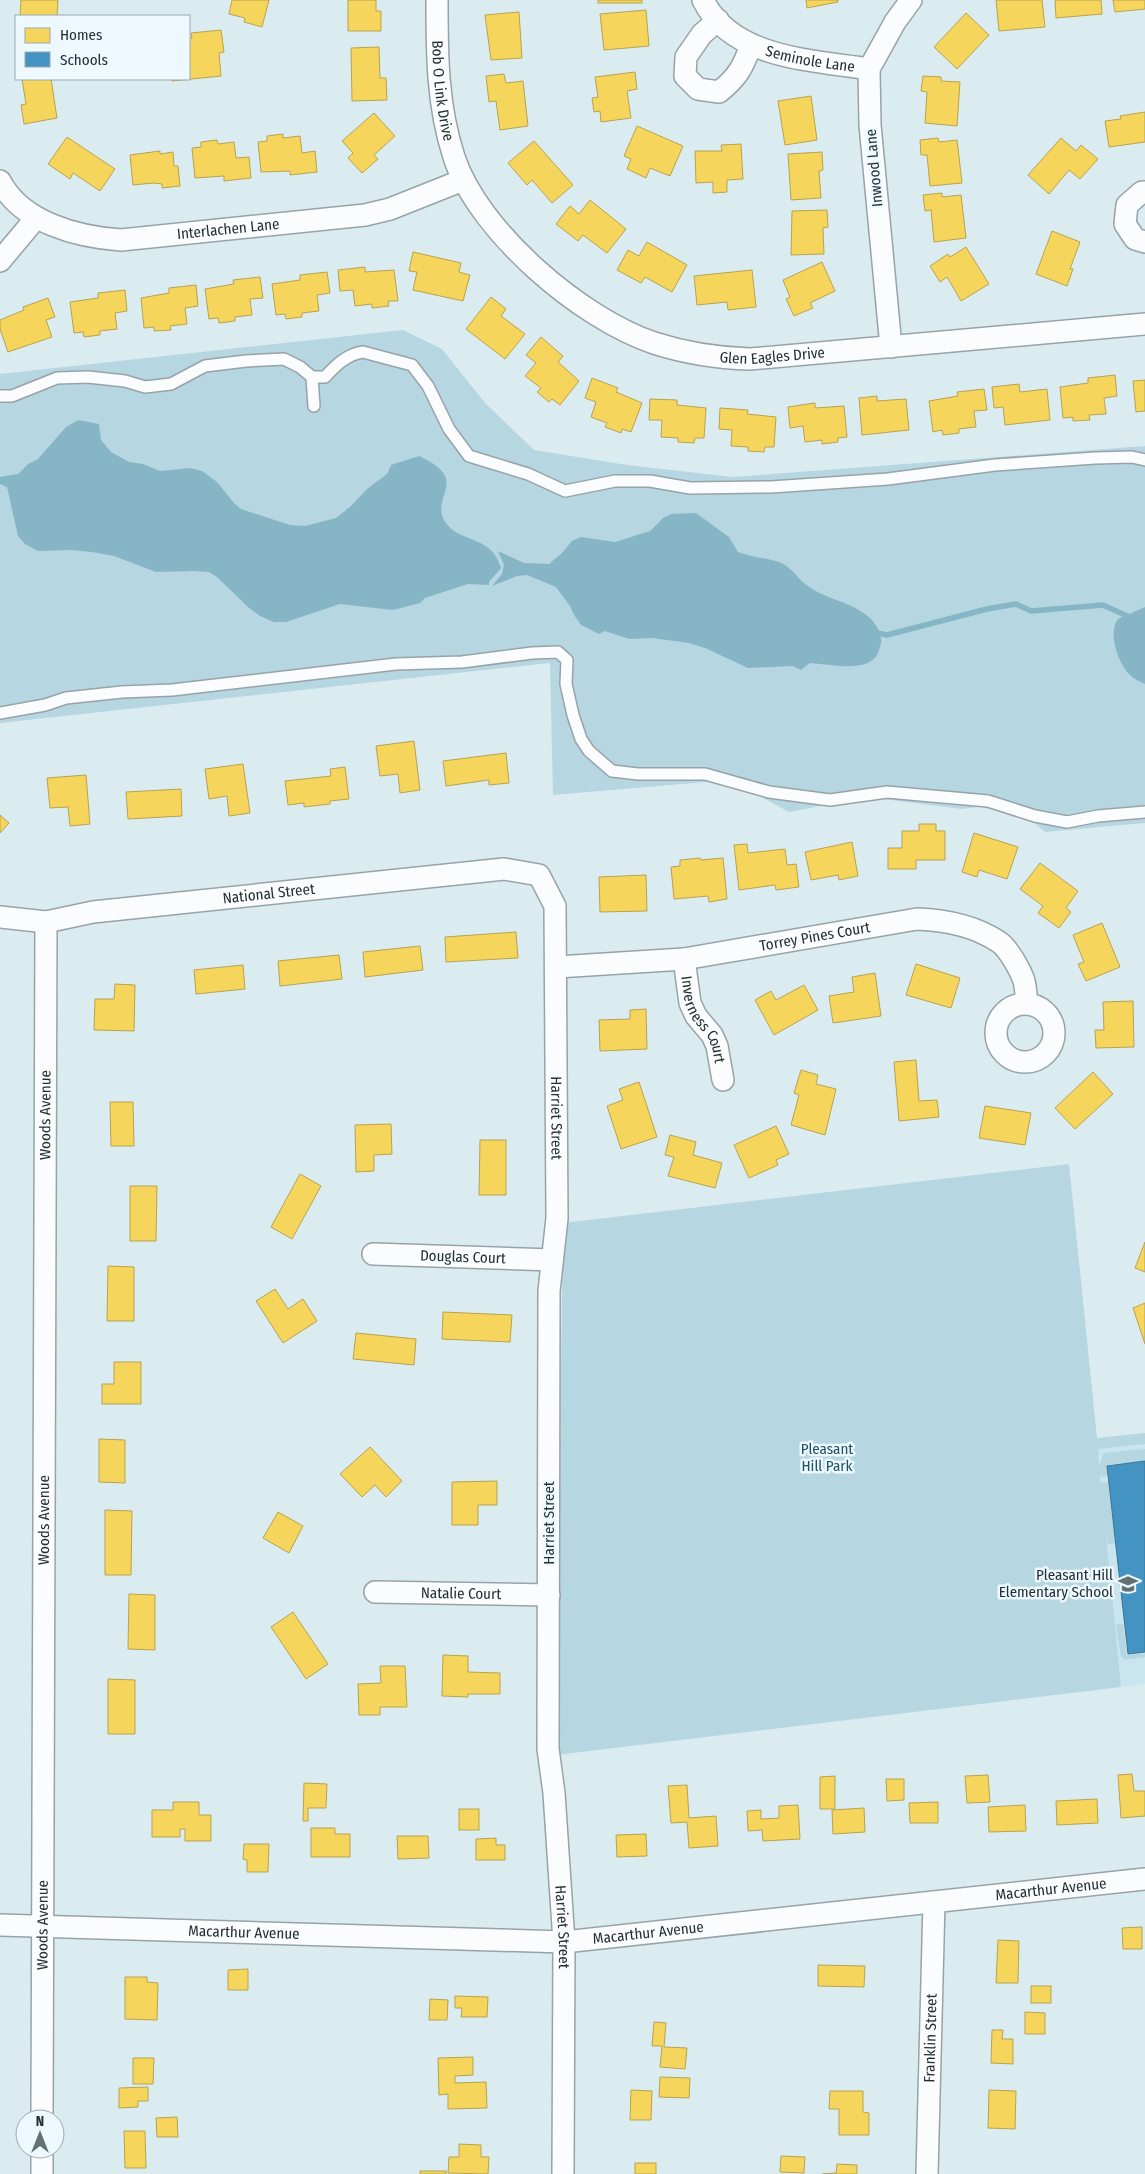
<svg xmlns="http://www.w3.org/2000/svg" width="1145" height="2174" font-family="'Fira Sans Condensed',sans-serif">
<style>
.built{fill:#c9e5ef}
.green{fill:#b6d6e1}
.water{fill:#86b6c6}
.homes{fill:#f6d55c;stroke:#b7a350}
.schools{fill:#4393c3;stroke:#397598}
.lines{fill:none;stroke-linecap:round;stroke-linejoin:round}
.stream{stroke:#86b6c6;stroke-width:5.5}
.lane-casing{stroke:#97a3a8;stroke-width:14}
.street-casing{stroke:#97a3a8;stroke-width:24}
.lane{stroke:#fafcfd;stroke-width:11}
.street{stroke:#fafcfd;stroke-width:21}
.labels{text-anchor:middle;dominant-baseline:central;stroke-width:5;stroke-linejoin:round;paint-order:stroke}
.street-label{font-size:15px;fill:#232f33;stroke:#edf9fe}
.park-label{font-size:15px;fill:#1e5161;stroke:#edf9fe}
.poi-label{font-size:15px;fill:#232f33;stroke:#edf9fe;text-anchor:end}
</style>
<rect width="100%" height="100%" fill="#dbecf1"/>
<!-- built -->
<path class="built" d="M1145 1433V1684L1121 1687 1097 1439Z"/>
<!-- green -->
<g class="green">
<path d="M403 330 442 349 485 403 534 450 627 465 733 477 1145 446V823L1045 832 1011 803 962 809 867 797 789 812 729 780 553 795 550 663 0 723V374Z"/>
<path d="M1069 1164 1097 1438 1145 1433V1444L1098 1449 1099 1465 1104 1453 1145 1449V1461L1107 1465 1108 1476 1100 1477 1101 1483 1108 1482 1115 1543 1108 1544 1106 1533 1121 1687 556 1755 563 1223Z"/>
<path d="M1123 1624 1127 1655 1145 1653V1657L1125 1660 1121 1657 1116 1625Z"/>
</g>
<!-- water -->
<g class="water">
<path d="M78 420 99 424 101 440 111 452 129 462 143 464 160 471 190 468 202 471 217 482 234 503 241 509 290 525 305 526 336 518 350 507 367 489 387 474 391 465 419 456C471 480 431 495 444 520 457 544 491 533 501 568L489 582V585L468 584 425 598 420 603 393 610 340 604 286 622H274L260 616 248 607 217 577 209 572 194 571 156 572 114 556 92 552 71 550 38 551 25 544 18 536 7 487 0 484V477L18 474 28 464 38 459 66 427Z"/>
<path d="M696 513 729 537 738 552C751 557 766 558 779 562 793 567 798 581 811 588 827 599 846 601 862 612 872 618 879 627 881 639 882 643 880 646 879 650 873 675 829 664 810 663L801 670 793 666 748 668 705 648 689 643 652 638 629 639 605 631 599 634 581 625 574 615 570 606 556 587 527 575 517 576 492 586 502 574 504 565 498 551 524 563 549 564 562 553 572 541 581 537 615 542 650 531 663 518 671 514Z"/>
<path d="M1145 607V684C1141 682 1134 679 1131 676 1119 666 1107 633 1118 619Z"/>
</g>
<!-- homes -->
<g class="homes">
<path d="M21 0H58L57 16H20Z"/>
<path d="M232 0H269L262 27 244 22 245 18 229 14Z"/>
<path d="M348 0H376V11H381V31H348Z"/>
<rect x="598" y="0" width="44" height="3"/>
<path d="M806 0H838V2L807 8Z"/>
<path d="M996 0H1042L1045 27 999 31Z"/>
<path d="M1055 0H1101L1102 14 1056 18Z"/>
<path d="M1113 0H1145V9L1115 12Z"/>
<path d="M646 10 649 46 604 50 600 14Z"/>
<path d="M519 12 522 58 491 60 485 15Z"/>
<path d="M966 13 989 35 957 69 934 47Z"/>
<path d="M221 30 224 52 219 53 221 76 172 81V79H189V38H192L191 33Z"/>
<path d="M379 47 380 78H386L387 100 352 101 351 48Z"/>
<path d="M635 72 637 89 627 91 631 118 601 122 600 111 594 112 592 98 598 97 595 77Z"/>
<path d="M504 74 506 83 523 81 528 126 500 130 496 101 489 102 486 76Z"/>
<path d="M923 76 941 77V81L960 82 957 126 925 123 927 92 921 91Z"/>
<path d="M22 79H51L57 118 24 124 21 105 26 104Z"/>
<path d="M811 96 817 140 785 145 778 101Z"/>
<path d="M1145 112V142L1109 147 1105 121 1121 119 1120 116Z"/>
<path d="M374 113 395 136 374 155 378 159 362 173 348 158 353 153 342 141Z"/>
<path d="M637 126 683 146 670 176 650 168 646 178 627 169 631 159 624 156Z"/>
<path d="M283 134V138L300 136 302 153 315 151 317 172 290 175V171L261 172 258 142 267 141V136Z"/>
<path d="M67 137 115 169 100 191 73 173 70 179 48 164Z"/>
<path d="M938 138 939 142 957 140 962 183 930 186 927 155H921L920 140Z"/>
<path d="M1061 138 1076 151 1081 145 1098 159 1080 179 1069 170 1049 194 1028 175Z"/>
<path d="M217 140 218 144 234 142 236 158 249 157 251 178 224 181V176L195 178 192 148 201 147V142Z"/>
<path d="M534 141 573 185 552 203 532 180 527 185 508 163Z"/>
<path d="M741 144 743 179 727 180V192L713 193V182L696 183 695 151H722L721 145Z"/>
<path d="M160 151V154L173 152 174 166H178L180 186 162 188V184L153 183 133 185 130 155Z"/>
<path d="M822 152 823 170 819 171 821 198 791 200 788 154Z"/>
<path d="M942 193V197L961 195 966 238 934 242 931 210 925 211 923 195Z"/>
<path d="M590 200 626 229 607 253 583 235 578 241 556 224 570 206 579 214Z"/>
<path d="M827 210 828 227 823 228 824 254 791 255 792 211Z"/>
<path d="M1052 231 1080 242 1070 269H1073L1067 286 1036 274Z"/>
<path d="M647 242 687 265 672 292 645 277 641 283 617 270 628 250 639 256Z"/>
<path d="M966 247 989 284 961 301 947 277 940 282 930 266 948 254 950 257Z"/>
<path d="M413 252 461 263 459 272 470 275 463 301 413 290 417 272 409 271Z"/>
<path d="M822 262 835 291 810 303 813 308 794 316 786 299 790 297 783 280Z"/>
<path d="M365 267V272L394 270 398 301H388L389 306 372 308V304L355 306 353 290 340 291 338 270Z"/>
<path d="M752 270 756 307 728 310 727 302 697 305 694 276Z"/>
<path d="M327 272 330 293 317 295 319 311 302 313V317L286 319 285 314 276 315 272 284 300 280V275Z"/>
<path d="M260 277 263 298 250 299 252 315 235 317V321L219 323 218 318 209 319 205 289 234 284 233 280Z"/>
<path d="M196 285 198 306 185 308 187 324 170 326 171 330 154 331V327L144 328 141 298 169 293V288Z"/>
<path d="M125 290 127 311 115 313 117 329 100 331V335L84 337 83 332 74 333 70 302 98 298V293Z"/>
<path d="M491 297 506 309 501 316 525 334 505 359 466 329Z"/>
<path d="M48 298 55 317 46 320 52 337 8 352 0 329V320L24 310 23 307Z"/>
<path d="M541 337 563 356 558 362 579 381 560 405 552 399 549 402 537 392 541 388 525 376 536 363 526 355Z"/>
<path d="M1115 375 1117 396 1104 398 1106 414 1089 415 1090 420 1073 421V417L1063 418 1060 387 1088 383V378Z"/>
<path d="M592 378 618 388 616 392 642 403 631 432 622 429 621 433 605 427 607 423 591 417 596 402 585 398Z"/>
<path d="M1145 380V411L1136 412 1133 381Z"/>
<path d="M1019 384 1020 392 1047 389 1050 420 1005 425 1003 407 994 408 992 387Z"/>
<path d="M984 389 987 410 974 411 976 427 959 429V433L943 435 942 430 933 432 929 401 958 396 957 392Z"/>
<path d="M877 396V401L906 399 909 430 862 435 859 398Z"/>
<path d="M650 399 677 400V405L706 408 704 438H695L694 443 678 442V438L661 437 662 420H649Z"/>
<path d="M815 403V408L844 406 847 437 838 438V442L822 444V440L805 442 803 426 790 428 788 407Z"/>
<path d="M720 408 748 410 747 414 776 417 774 447H765L764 452 748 451V447L731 446 732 430 719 429Z"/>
<path d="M414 741 420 790 400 793 398 774 380 776 376 746Z"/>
<path d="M506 753 509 783 489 785V780L446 786 443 761Z"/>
<path d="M243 764 250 813 229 816 227 796 209 799 205 769Z"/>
<path d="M345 767 349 799 330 801V804L304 807V803L288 805 285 781 331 776 330 769Z"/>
<path d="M86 775 90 824 70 826 68 807 50 808 47 778Z"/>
<path d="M181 789 182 816 128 819 126 792Z"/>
<path d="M0 815 9 823 0 833Z"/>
<path d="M919 824H936V831H945V860H916V869H888V848H902V831H919Z"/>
<path d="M974 833 1018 847 1007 879 979 870 977 877 962 872Z"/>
<path d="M852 842 858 876 839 880 838 875 811 880 805 852Z"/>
<path d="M747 844 748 853 785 849 787 865 796 864 799 887 776 890 775 885 739 890 734 845Z"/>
<path d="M700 858 701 860 723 858 727 899 709 902 708 896 674 899 671 867 680 866V860Z"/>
<path d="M1040 863 1078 891 1066 908 1071 912 1059 928 1038 913 1043 906 1020 889Z"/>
<path d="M646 875 647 911 600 912 599 877Z"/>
<path d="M1102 923 1120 967 1086 981 1078 964 1084 962 1073 935Z"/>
<path d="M516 932 518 958 446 962 445 937Z"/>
<path d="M420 946 423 970 365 977 363 952Z"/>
<path d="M339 955 342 979 280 986 278 961Z"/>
<path d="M916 964 960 978 951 1008 906 995Z"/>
<path d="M243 965 245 989 196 994 194 970Z"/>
<path d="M875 973 881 1016 833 1023 829 996 854 992 852 977Z"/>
<path d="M115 984 135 985 134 1031 94 1030 95 999H114Z"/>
<path d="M804 985 818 1010 774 1035 755 1000 771 991 776 1000Z"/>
<path d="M1133 1001 1134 1047 1096 1048 1095 1030H1104L1103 1002Z"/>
<path d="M646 1009 647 1049 600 1051 599 1020 630 1019V1010Z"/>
<path d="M916 1060 919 1101 937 1100 939 1117 899 1121 894 1062Z"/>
<path d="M801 1070 818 1075 816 1084 836 1089 825 1135 791 1125 799 1095 794 1093Z"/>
<path d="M1093 1072 1113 1094 1075 1129 1055 1108Z"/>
<path d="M639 1082 657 1137 621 1149 607 1106 623 1100 619 1089Z"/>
<path d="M110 1102H133L134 1146H111Z"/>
<path d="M985 1106 1031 1113 1025 1145 979 1138Z"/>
<path d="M391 1124 392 1154 374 1155V1171L356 1172 355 1125Z"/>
<path d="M776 1126 789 1154 776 1160 778 1165 749 1178 734 1145Z"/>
<path d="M670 1135 696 1142 693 1155 722 1163 715 1188 668 1176 674 1157 665 1155Z"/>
<path d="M480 1140H506V1195H479Z"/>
<path d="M300 1174 321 1186 292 1239 271 1227Z"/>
<path d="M130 1186H157L156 1241H130Z"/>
<path d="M1145 1242V1272L1135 1268Z"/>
<path d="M108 1266 134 1267V1321H107Z"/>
<path d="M275 1289 288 1309 303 1299 317 1321 283 1343 256 1301Z"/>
<path d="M1145 1303V1344L1133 1308Z"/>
<path d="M443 1312 512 1315 510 1342 442 1339Z"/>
<path d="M356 1333 416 1339 414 1365 353 1359Z"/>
<path d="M114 1362H141V1404H102V1384H114Z"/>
<path d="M99 1439 125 1440V1483L99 1482Z"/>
<path d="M370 1447 402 1481 386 1497 375 1485 362 1497 340 1474Z"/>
<path d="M497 1481V1505H478V1525H452V1482Z"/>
<path d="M105 1510 132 1511 131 1575H105Z"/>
<path d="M278 1512 303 1526 289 1553 263 1538Z"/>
<path d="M129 1594 155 1595V1650L128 1649Z"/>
<path d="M293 1612 328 1664 306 1679 271 1627Z"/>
<path d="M443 1655 468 1656V1672L500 1673V1694H468V1697L442 1696Z"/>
<path d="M380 1666H405L407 1707H380V1715H359L358 1684 381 1683Z"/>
<path d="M108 1679 135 1680V1734H108Z"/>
<path d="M1132 1774 1134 1791H1145V1816L1121 1818 1118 1775Z"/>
<path d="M988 1775 990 1802 967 1803 965 1776Z"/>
<path d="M835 1776V1809H820V1777Z"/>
<path d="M886 1779H904V1800L887 1801Z"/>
<path d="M304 1783 327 1784 326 1808H308V1821H303Z"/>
<path d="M687 1785 689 1818 716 1816 718 1846 689 1848 687 1822 671 1823 668 1786Z"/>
<path d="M1097 1799 1098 1823 1057 1825 1056 1801Z"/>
<path d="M173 1802H199V1815H211V1841H185V1829H180V1837H152V1810H173Z"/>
<path d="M938 1802V1823H910L909 1803Z"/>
<path d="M798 1805 800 1839 763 1841 762 1830 748 1831 747 1811 761 1810V1819L779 1818V1806Z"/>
<path d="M1025 1805 1026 1831 989 1832 988 1807Z"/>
<path d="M864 1808 865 1832 833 1834 832 1810Z"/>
<rect x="459" y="1809" width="20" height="21"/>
<path d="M311 1828H335V1834H350V1857H311Z"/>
<path d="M646 1834 647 1856 617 1857 616 1835Z"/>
<path d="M397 1836H428L429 1858 398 1859Z"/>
<path d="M496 1838V1845H505V1860H476V1839Z"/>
<path d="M244 1844H269L268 1872H247V1860L243 1859Z"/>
<path d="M1142 1927V1949H1123L1122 1928Z"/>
<path d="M998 1940 1019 1941 1018 1983H996Z"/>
<path d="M818 1965 865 1966 864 1987 818 1986Z"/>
<path d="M248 1969V1990H228V1970Z"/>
<path d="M125 1977H147V1982L158 1983 157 2020 125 2019Z"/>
<rect x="1031" y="1986" width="20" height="17"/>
<path d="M455 1996 488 1997 487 2017H461L462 2008H455Z"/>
<path d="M430 1999 448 2000 447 2020H429Z"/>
<path d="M1025 2012 1045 2013V2034H1025Z"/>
<path d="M654 2022 666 2023 664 2047 687 2048 685 2069 660 2067 662 2046H652Z"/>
<path d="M992 2030H1003L1002 2039H1013V2064L991 2063Z"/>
<path d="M473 2057V2075L455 2076V2083L486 2082 487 2108 448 2109V2094L439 2095 438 2058Z"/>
<path d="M133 2058H154L153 2084H133Z"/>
<path d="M660 2077 690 2078 689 2098 659 2097Z"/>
<path d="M148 2087V2101H138V2107L119 2108V2088Z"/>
<path d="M631 2090 652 2091 651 2120H630Z"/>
<path d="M989 2090 1016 2091 1015 2129 988 2128Z"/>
<path d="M830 2091H863V2112L869 2113V2135H839V2109H829Z"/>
<path d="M177 2117 178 2137H157L156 2118Z"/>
<path d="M124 2131H145L146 2168H125Z"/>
<path d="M459 2144 481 2145V2157H489L488 2174 448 2173 449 2157H459Z"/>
<path d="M781 2156 805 2157 804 2173 780 2172Z"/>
<rect x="635" y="2163" width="21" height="11"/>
<path d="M837 2164 857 2165V2174H822L836 2173Z"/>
<rect x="420" y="2171" width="26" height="3"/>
</g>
<!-- schools -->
<path class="schools" d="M1145 1461V1652L1128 1654 1107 1466Z"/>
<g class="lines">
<!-- stream -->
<path class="stream" d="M872 632 887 635 987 609 1016 604 1031 611 1103 605 1145 624"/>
<defs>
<g id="lane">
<path d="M312 377 314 406"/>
<path d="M0 396H12L57 378 88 377 125 381 145 387 171 384 205 366 246 361 284 359 300 367 312 377H325C335 366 347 354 363 352L412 365 428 386 449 429 469 456 528 474 565 491 615 481H650L690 488 771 487 888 479 995 465 1095 458 1132 457 1145 460"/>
<path d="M0 713 45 705 66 698 122 692 172 690 396 664 462 662 532 653 558 652 567 660 566 684 573 715 581 739 589 751 612 771 638 774H705L769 792 830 800 887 792 988 801 1035 816 1067 822 1098 816 1145 812"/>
</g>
<g id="street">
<path id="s1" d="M437 0C437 54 437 105 454 157 478 231 581 319 654 343 685 353 717 358 750 359L1145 324"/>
<path id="s2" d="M703 0C732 59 813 60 869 69"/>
<path d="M718 20 702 34 686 57 685 76 698 89 719 92C738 77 743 67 751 45"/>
<path id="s3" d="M0 181C22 223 78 237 121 240L365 215 390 209 463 180"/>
<path d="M1145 192H1142L1127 205 1125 224 1135 239 1145 242"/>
<path d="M0 261 36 218"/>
<path d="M891 347 870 125 869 69 895 22 911 0"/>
<path id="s4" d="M0 917 46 922 93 912 504 869 539 875 555 906 557 1218 549 1291 548 1749 554 1793 564 1942 563 2174"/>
<path id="s5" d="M684 959 690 1003 696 1016 712 1035 717 1046 723 1080"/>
<path id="s6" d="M557 967 684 959 917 919C945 920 975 926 999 942 1008 948 1021 971 1024 981 1026 988 1026 997 1027 1004"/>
<circle cx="1025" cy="1033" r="29"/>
<path id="s7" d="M373 1254 552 1260"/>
<path id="s8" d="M375 1592 549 1595"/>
<path id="s9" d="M0 1925 564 1942 1145 1879"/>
<path id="s10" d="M42 2119 46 922"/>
<path d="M42 2174V2149"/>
<path id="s11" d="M927 2174 934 1902"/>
</g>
</defs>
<!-- lane casing -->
<use href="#lane" class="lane-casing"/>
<!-- street casing -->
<use href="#street" class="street-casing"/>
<!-- lane -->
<use href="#lane" class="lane"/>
<!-- street -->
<use href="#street" class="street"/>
</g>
<!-- icons -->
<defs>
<symbol id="school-bare" viewBox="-9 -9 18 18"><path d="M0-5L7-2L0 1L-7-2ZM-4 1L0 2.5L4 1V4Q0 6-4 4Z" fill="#637176" stroke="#edf9fe" stroke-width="2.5" paint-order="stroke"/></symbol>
</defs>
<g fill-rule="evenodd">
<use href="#school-bare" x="1114" y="1570" width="28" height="28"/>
</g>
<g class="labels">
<!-- street labels -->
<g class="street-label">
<text stroke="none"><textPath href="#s2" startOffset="128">Seminole Lane</textPath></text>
<text stroke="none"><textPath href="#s1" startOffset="91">Bob O Link Drive</textPath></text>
<text transform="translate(874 168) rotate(-95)">Inwood Lane</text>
<text stroke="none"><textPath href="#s3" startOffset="248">Interlachen Lane</textPath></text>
<text stroke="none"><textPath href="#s1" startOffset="559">Glen Eagles Drive</textPath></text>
<text stroke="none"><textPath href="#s4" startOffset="271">National Street</textPath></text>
<text stroke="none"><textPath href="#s6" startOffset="260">Torrey Pines Court</textPath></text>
<text stroke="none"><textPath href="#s5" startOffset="65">Inverness Court</textPath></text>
<text stroke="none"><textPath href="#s10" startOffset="1004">Woods Avenue</textPath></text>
<text stroke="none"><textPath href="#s4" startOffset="790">Harriet Street</textPath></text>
<text stroke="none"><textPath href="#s7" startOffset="90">Douglas Court</textPath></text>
<text stroke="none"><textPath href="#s10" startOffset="599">Woods Avenue</textPath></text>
<text transform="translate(549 1523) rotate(-90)">Harriet Street</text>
<text stroke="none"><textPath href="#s8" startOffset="86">Natalie Court</textPath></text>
<text stroke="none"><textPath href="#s9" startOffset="1054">Macarthur Avenue</textPath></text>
<text stroke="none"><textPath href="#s10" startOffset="194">Woods Avenue</textPath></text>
<text stroke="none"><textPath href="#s4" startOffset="1600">Harriet Street</textPath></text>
<text stroke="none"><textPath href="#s9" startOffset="244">Macarthur Avenue</textPath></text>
<text stroke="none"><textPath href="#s9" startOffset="649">Macarthur Avenue</textPath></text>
<text stroke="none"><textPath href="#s11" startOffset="136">Franklin Street</textPath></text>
</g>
<!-- park labels -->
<g class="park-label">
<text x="827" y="1449">Pleasant<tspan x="827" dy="17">Hill Park</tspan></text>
</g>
<!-- poi labels -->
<g class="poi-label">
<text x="1113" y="1575">Pleasant Hill<tspan x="1113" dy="17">Elementary School</tspan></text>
</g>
</g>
<!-- legend -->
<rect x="15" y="15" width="175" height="65" fill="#edf9fe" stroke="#9ca8ad"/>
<rect x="25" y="28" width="25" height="15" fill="#f6d55c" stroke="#9ca8ad"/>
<text x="60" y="40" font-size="15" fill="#232f33">Homes</text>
<rect x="25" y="52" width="25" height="15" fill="#4393c3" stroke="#9ca8ad"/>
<text x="60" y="65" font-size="15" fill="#232f33">Schools</text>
<!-- north arrow -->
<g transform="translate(40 2134)"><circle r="24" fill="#edf9fe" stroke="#9ca8ad"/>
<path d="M0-4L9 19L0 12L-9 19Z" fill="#637176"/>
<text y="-8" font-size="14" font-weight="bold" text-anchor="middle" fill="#232f33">N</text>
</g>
</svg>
